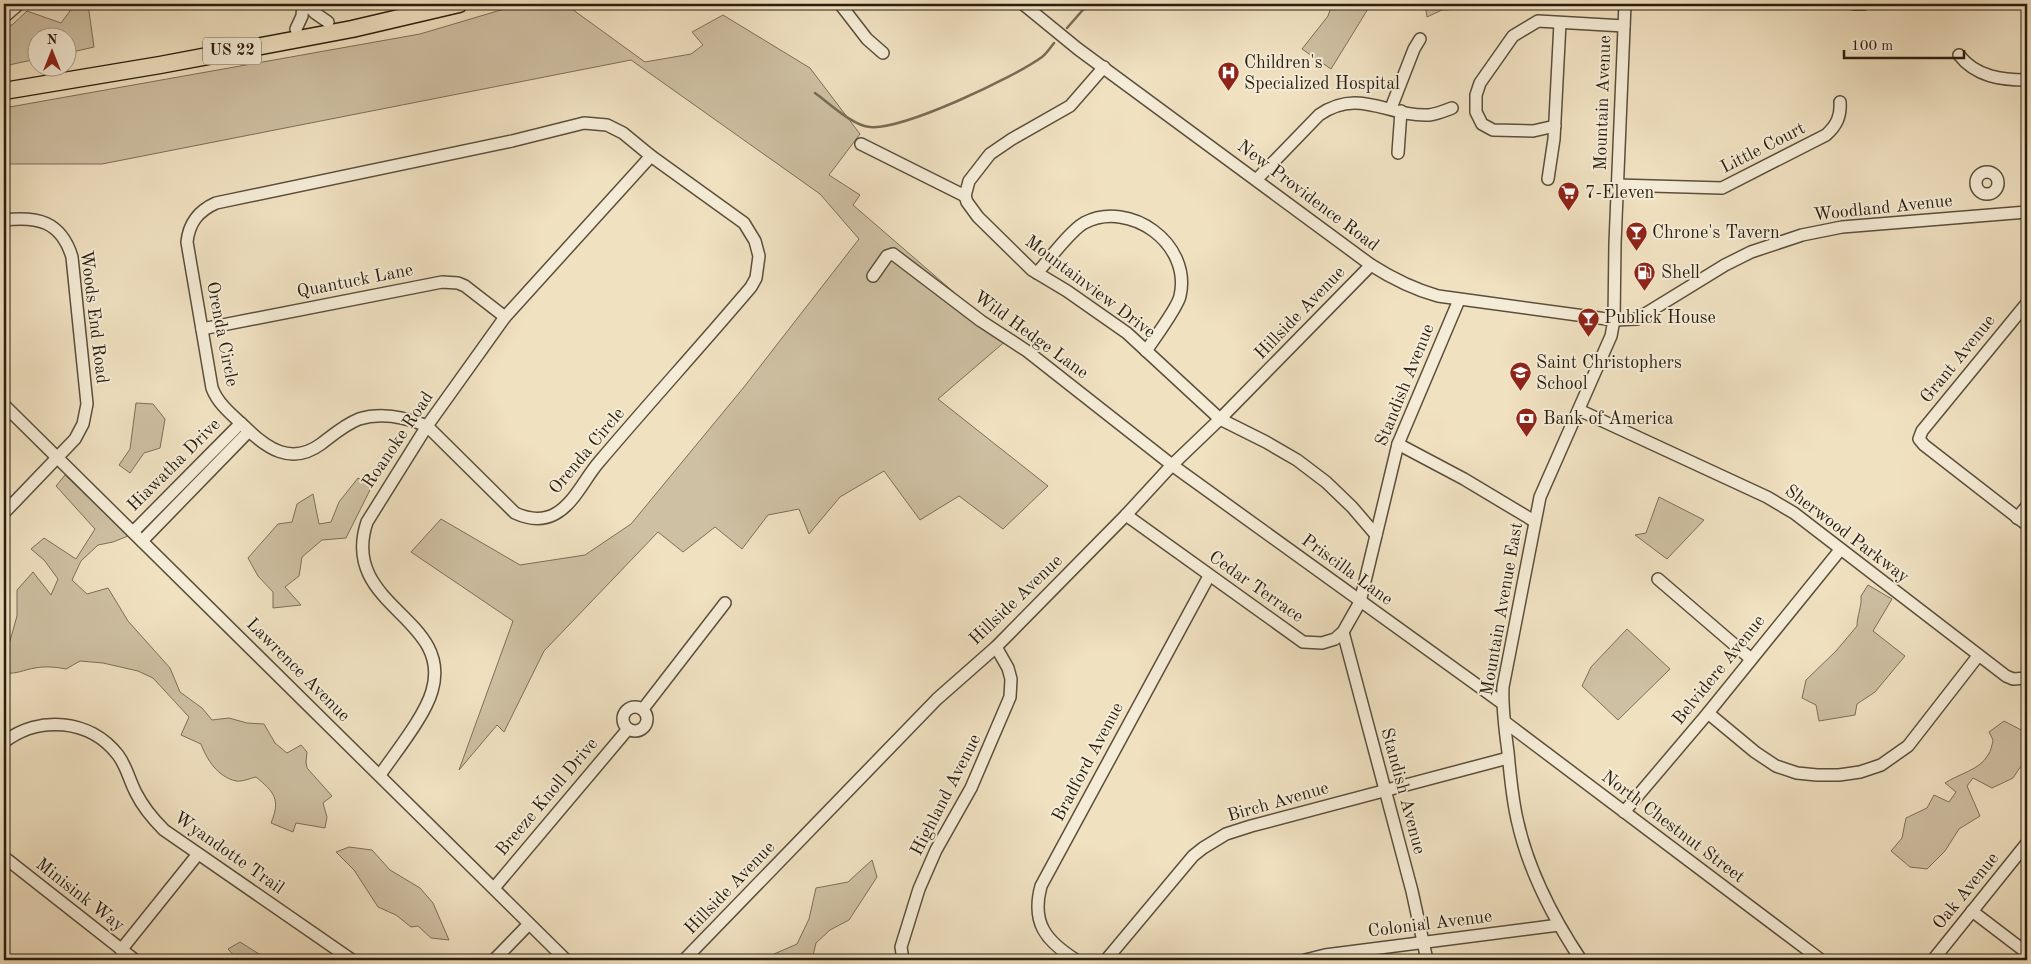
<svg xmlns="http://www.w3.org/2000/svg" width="2031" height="964" font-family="'Old Standard TT',serif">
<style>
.green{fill:#cec0a3;stroke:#7c6f59}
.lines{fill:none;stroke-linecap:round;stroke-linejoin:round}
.stream{stroke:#786b55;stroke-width:2.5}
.minor-casing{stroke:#5b4f3c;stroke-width:14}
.highway-casing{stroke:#291e0f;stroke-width:19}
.minor{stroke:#f5ecd7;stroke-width:11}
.highway{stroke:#f0e1c1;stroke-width:16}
.labels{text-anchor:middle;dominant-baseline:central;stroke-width:4;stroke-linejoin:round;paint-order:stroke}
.shield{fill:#f5ecd7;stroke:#665c4b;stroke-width:1}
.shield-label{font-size:16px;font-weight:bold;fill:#291e0f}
.poi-label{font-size:18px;fill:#291e0f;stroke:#f5ecd7;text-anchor:start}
.street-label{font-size:18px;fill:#291e0f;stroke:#f5ecd7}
</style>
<rect width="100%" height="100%" fill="#f0e1c1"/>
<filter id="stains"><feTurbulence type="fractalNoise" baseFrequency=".004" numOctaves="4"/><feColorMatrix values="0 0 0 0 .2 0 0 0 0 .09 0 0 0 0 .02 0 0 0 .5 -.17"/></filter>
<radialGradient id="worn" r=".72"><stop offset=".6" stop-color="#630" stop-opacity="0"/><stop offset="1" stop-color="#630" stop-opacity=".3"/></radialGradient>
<!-- green -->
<g class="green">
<path d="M75 4H88L94 47 68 53V38H38L37 59 4 66V26L12 25 27 11 61 23Z"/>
<path d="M521 4H565L645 62 691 54 703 45 692 32 723 15 810 68 860 134 829 175 860 195 853 205 1008 339 938 399 1048 486 1003 529 959 496 920 520 884 471 840 497 809 534 799 509 768 515 742 549 715 527 683 552 658 532 544 651 504 732 497 725 459 770 513 621 411 552 441 519 520 565 585 555 631 524 744 387 859 239 820 194 631 60 102 164H4V108L420 34Z"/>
<path d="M1332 4H1371L1331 69 1302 49 1328 16Z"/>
<path d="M1425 4H1481L1462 9 1442 10 1427 17Z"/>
<path d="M136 403 153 404 165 419 160 448 144 453 130 473 119 465 130 449Z"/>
<path d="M65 475 128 536 113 542 98 545 81 561 72 580 87 594 108 588 128 621 170 668 180 692 202 708 212 720 229 718 247 723 264 724 275 743 287 753 301 745 307 752 306 762 307 768 332 796 323 803 327 817 325 828 296 823 293 832 271 823C281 799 274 792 256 777 251 778 242 782 236 781 218 777 207 760 201 744L181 735 189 717 153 678 138 671 103 663 80 661 66 669C56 667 45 666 35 668 22 670 19 674 4 673V662L17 616V590L33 572 51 595 58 579 44 560 31 549 44 538 76 559 95 529 56 486Z"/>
<path d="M358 478 372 486 346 538 322 540 302 557 299 576 285 587 301 605 273 608V592L258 576 248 558 278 524 292 522 297 504 313 494 319 524 331 522 339 502Z"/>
<path d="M1659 497 1704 520 1667 559 1635 535 1646 533Z"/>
<path d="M1868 585 1892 599 1873 631 1905 656 1875 692 1857 704 1855 715 1819 721 1816 705 1802 698 1806 680 1836 651 1857 626C1857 615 1862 607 1861 596Z"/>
<path d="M1627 629 1670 669 1618 720 1582 686 1591 667Z"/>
<path d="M2004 721 2027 733V757L2013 778 1992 788 1973 778 1967 786 1980 816 1959 829 1945 851 1927 869 1910 867 1891 851 1902 838 1906 818 1927 808 1934 795 1949 802 1956 792 1945 783C1958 774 1980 770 1988 755 1991 751 1992 745 1993 740L1989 732Z"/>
<path d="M349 847 372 850 390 870 420 888 433 903 449 940 431 938 418 926 411 927 396 915 378 907 354 870 336 852Z"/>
<path d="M872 860 877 877 849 920 830 930 816 943 812 960H772L774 954 797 944 809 919 816 888 848 882Z"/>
<path d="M240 942 267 959 268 960H238L228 949Z"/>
</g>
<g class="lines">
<!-- stream -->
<g class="stream">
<path d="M1067 28 1088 4"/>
<path d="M815 93C829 103 853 126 870 127 903 130 1013 78 1042 57 1047 53 1050 48 1054 43"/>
</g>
<defs>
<g id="minor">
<path d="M307 4 315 13 328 22"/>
<path d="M840 4 867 39 883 53"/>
<path d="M1023 4 1078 49 1371 265C1393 279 1413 289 1438 296L1614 320 1637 319 1725 265 1751 252 1802 235 1842 227 2027 212"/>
<path d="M1854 4H1864"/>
<path d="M4 17 19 4"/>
<path d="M296 29 302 16 303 4"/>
<path d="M1959 55C1976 77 2002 80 2027 80"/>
<path d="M1391 108 1414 49 1420 39"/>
<path d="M584 123 607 125 623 133 651 156 744 223 755 241 759 256 756 278 751 287C701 346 649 403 599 462 585 478 574 504 555 514 542 521 528 519 515 513L427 426C405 417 382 412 359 419 344 425 333 435 321 444 291 466 266 448 244 426 232 415 218 404 212 388L187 242C189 223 198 211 216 203L512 141Z"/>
<path d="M1555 126 1533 131 1493 130 1482 124 1476 112V95L1480 83 1513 36 1538 21 1624 26"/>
<path d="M861 144 965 196 967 202 978 217 1032 270 1067 291 1127 333 1220 419 1266 442 1297 460 1326 482 1352 507 1376 535"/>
<path d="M1398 153 1401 111"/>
<circle cx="1987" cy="183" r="11"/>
<path d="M1257 179 1319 115C1359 87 1388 117 1429 115 1437 114 1444 111 1452 108"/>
<path d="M1548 179 1554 139 1560 23"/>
<path d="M1617 185 1722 188 1826 135C1837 125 1841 116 1840 102"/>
<path d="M965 196 969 181 990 154 1012 139 1070 106 1104 67"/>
<path d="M4 220C37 216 61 221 72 257L87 404 83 424 75 439 4 513"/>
<path d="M1037 273C1049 260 1070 231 1084 223 1130 199 1192 244 1180 296 1178 307 1154 339 1146 351"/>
<path d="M873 276 887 256 893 254 981 321 1027 351 1172 465 1502 703"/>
<path d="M2027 303 1922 431 1919 439 1924 445 2027 525"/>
<path d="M202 329 442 282 458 283 465 286 505 317"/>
<path d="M4 405 566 960"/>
<path d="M1579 410 1767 497 1794 513 2006 676 2013 679 2027 678"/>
<path d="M1398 444 1464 479 1534 521"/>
<path d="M1126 515 1303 642 1322 643 1335 639 1343 632 1360 602 1398 444 1459 300"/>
<path d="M2017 518 2027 506"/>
<path d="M133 532 241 423"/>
<path d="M142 541 249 431"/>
<path d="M1658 579 1751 659"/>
<path d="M1343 632 1412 891 1427 960"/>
<circle cx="635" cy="719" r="12"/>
<path d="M643 709 725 603"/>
<path d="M1708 713 1755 752 1776 766 1797 773 1817 775H1839L1860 772 1881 765 1908 746 1978 656"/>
<path d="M1505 722 1821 960"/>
<path d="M4 742C39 715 90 719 118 755 127 767 129 780 136 793 143 807 153 819 164 830L352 960"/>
<path d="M380 775C395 753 425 716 432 691 454 617 339 606 367 522L427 426 505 317 651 156"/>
<path d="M1624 812 1708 713 1840 550"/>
<path d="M4 857 135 960"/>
<path d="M494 888 628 729"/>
<path d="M1972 911 2027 953"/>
<path d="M121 950 198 854"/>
<path d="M494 960 529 924"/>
<path d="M684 960 937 699 996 647 1126 515 1172 465 1220 419 1371 265"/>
<path d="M903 960 901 947 919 889 936 850 971 788 1010 697 1011 679 1008 668 996 647"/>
<path d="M1076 960C1046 941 1031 923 1041 886L1209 576"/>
<path d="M1106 960 1193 856 1203 848 1226 834 1251 826 1508 758"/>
<path d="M1305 960 1325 955 1559 925"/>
<path d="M1581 960C1553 918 1528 870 1517 819 1512 797 1510 774 1508 752 1505 730 1502 709 1503 687L1540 497 1611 336 1614 320 1615 243 1625 4"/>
<path d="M1933 960 2027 843"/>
</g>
<path id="highway" d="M4 91 160 65 352 29 459 4"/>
</defs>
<!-- minor casing -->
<use href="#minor" class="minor-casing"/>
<!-- highway casing -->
<use href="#highway" class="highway-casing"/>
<!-- minor -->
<use href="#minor" class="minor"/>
<!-- highway -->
<use href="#highway" class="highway"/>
</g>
<!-- icons -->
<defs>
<symbol id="hospital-pin" viewBox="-11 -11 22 30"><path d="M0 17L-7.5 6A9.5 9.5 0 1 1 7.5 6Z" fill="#8f2418" stroke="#f5ecd7"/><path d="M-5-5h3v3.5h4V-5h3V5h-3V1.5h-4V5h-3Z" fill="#fff"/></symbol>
<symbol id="supermarket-pin" viewBox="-11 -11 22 30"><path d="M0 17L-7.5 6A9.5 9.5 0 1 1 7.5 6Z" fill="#8f2418" stroke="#f5ecd7"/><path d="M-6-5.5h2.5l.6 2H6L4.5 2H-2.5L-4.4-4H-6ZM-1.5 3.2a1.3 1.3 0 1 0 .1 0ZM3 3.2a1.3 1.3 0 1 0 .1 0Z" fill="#fff"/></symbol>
<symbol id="bar-pin" viewBox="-11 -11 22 30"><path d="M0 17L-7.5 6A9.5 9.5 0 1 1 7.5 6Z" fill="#8f2418" stroke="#f5ecd7"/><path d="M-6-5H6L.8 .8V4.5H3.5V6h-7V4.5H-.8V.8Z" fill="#fff"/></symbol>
<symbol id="fuel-pin" viewBox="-11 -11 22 30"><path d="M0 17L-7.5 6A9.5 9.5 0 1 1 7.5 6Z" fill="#8f2418" stroke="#f5ecd7"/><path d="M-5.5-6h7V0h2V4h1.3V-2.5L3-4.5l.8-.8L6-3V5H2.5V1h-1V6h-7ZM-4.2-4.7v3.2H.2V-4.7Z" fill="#fff"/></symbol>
<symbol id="school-pin" viewBox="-11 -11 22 30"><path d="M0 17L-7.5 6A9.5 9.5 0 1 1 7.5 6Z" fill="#8f2418" stroke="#f5ecd7"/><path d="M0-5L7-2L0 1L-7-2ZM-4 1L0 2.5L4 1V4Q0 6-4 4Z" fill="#fff"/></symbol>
<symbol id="bank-pin" viewBox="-11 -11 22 30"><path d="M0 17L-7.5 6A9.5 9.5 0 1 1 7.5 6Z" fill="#8f2418" stroke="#f5ecd7"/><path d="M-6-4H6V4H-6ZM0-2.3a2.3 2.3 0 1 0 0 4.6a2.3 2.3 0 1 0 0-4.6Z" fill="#fff"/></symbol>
</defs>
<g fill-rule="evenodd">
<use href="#hospital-pin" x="1216" y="60" width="25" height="34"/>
<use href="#supermarket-pin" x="1556" y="180" width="25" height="34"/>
<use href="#bar-pin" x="1624" y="220" width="25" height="34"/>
<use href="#fuel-pin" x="1632" y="260" width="25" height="34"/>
<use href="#bar-pin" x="1576" y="306" width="25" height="34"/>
<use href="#school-pin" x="1508" y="360" width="25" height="34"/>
<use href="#bank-pin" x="1514" y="406" width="25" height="34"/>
</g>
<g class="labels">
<!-- shield labels -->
<rect class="shield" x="203" y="37.5" width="58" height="27" rx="4"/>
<g class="shield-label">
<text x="232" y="51">US 22</text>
</g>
<!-- poi labels -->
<g class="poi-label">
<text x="1244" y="63">Children's<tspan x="1244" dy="21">Specialized Hospital</tspan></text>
<text x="1585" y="193">7-Eleven</text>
<text x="1652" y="233">Chrone's Tavern</text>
<text x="1661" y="273">Shell</text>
<text x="1604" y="318">Publick House</text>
<text x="1536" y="363">Saint Christophers<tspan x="1536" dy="21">School</tspan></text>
<text x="1543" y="419">Bank of America</text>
</g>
<!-- street labels -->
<g class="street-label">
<text transform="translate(1603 103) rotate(-88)">Mountain Avenue</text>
<text transform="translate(1763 148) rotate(-27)">Little Court</text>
<text transform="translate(1308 196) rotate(37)">New Providence Road</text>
<text transform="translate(1883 208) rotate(-6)">Woodland Avenue</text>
<text transform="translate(355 281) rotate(-11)">Quantuck Lane</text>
<text transform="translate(1090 287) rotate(37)">Mountainview Drive</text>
<text transform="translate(1300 313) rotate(-46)">Hillside Avenue</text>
<text transform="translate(94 317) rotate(83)">Woods End Road</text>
<text transform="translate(222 334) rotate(79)">Orenda Circle</text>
<text transform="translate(1031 335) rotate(36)">Wild Hedge Lane</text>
<text transform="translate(1958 359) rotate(-51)">Grant Avenue</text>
<text transform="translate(1405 385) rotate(-68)">Standish Avenue</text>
<text transform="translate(398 440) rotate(-56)">Roanoke Road</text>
<text transform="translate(587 451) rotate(-50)">Orenda Circle</text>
<text transform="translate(174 465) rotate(-45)">Hiawatha Drive</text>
<text transform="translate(1847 534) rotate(37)">Sherwood Parkway</text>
<text transform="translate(1347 570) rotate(36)">Priscilla Lane</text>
<text transform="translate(1256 587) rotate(35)">Cedar Terrace</text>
<text transform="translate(1016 600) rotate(-44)">Hillside Avenue</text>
<text transform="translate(1502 609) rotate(-80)">Mountain Avenue East</text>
<text transform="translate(298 670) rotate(45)">Lawrence Avenue</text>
<text transform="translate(1719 670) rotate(-51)">Belvidere Avenue</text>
<text transform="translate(1088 762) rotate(-62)">Bradford Avenue</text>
<text transform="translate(1403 791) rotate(75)">Standish Avenue</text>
<text transform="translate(946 795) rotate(-63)">Highland Avenue</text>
<text transform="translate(547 797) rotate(-50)">Breeze Knoll Drive</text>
<text transform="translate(1278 802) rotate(-16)">Birch Avenue</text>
<text transform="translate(1673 827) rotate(37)">North Chestnut Street</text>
<text transform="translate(229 853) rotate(35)">Wyandotte Trail</text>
<text transform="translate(730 888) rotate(-46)">Hillside Avenue</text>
<text transform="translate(1966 891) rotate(-51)">Oak Avenue</text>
<text transform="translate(80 895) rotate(38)">Minisink Way</text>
<text transform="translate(1430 924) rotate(-7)">Colonial Avenue</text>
</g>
</g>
<!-- margin -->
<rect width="2031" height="964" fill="none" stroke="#f0e1c1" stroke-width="20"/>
<rect x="5" y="5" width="2021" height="954" fill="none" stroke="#291e0f" stroke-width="2.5"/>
<rect x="10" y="10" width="2011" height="944" fill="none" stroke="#291e0f"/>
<!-- north arrow -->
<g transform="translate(52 52)"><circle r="24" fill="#f5ecd7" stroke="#a39a87"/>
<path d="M0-4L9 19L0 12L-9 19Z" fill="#8f2418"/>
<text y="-8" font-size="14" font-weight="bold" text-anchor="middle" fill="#291e0f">N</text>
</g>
<!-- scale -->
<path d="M1844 50v8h120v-8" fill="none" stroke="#291e0f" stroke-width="2.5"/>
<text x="1851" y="50" font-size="15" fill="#291e0f" stroke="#f5ecd7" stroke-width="4" paint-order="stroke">100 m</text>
<rect width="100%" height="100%" filter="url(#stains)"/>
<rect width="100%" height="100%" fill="url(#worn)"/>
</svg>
